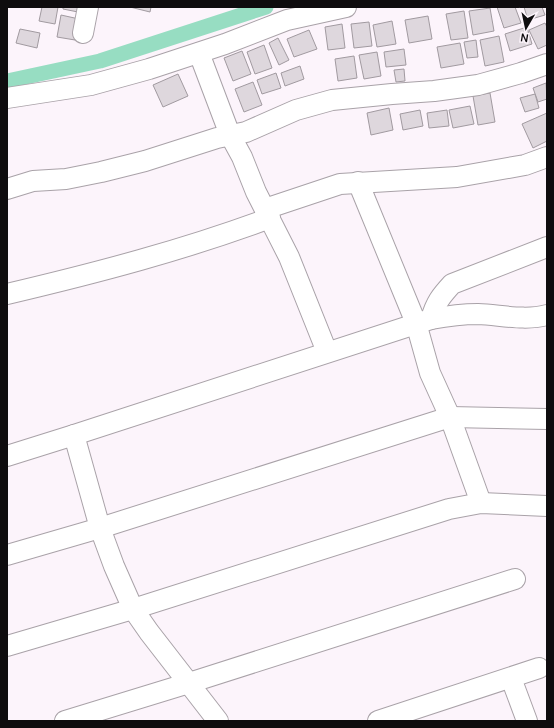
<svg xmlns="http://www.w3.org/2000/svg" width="554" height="728" font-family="Manrope,sans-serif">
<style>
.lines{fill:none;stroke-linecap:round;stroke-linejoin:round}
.canal{stroke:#97ddc2;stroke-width:15}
.building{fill:#ded7dd;stroke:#a19aa0}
.minor-casing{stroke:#a9a2a8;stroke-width:22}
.minor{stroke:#fff;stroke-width:20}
</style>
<rect width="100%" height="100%" fill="#fcf4fb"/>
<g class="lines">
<!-- canal -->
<path class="canal" d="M7 81 100 61 266 7"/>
</g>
<!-- building -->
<g class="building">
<path d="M42 7H58L55 24 39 21Z"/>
<path d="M63 7H79L78 12 63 9Z"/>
<path d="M130 7H151L150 12Z"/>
<path d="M497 7H515L521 23 504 28Z"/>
<path d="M524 7H542L545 15 528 20Z"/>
<path d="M490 8 494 31 473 35 469 11Z"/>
<path d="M464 11 468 38 451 40 446 14Z"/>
<path d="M61 15 79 19 75 40 57 37Z"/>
<path d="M428 16 432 39 409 43 405 20Z"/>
<path d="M392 21 396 44 377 47 373 25Z"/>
<path d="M369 22 372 46 354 48 351 24Z"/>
<path d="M545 23 547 27V45L538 49 529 30Z"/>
<path d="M342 24 345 48 328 50 325 27Z"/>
<path d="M527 27 532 44 510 51 505 34Z"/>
<path d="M20 29 40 33 37 48 16 43Z"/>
<path d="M309 30 317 49 294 57 287 39Z"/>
<path d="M499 36 504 62 485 66 480 40Z"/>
<path d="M278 38 289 60 279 65 269 43Z"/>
<path d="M476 40 478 57 467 58 464 42Z"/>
<path d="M460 43 464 64 441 68 437 47Z"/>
<path d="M264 45 272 68 255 74 247 52Z"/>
<path d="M404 49 406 65 386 67 384 52Z"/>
<path d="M242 51 251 74 233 81 224 58Z"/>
<path d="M377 52 381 76 364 79 359 55Z"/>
<path d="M354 56 357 78 338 81 335 59Z"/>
<path d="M300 66 304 79 285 86 281 73Z"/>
<path d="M404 69 405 81 396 82 394 70Z"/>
<path d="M276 73 281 88 262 94 257 80Z"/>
<path d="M178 74 188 96 163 107 153 85Z"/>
<path d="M253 82 262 105 244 112 235 89Z"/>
<path d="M546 83 547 99 538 102 533 88Z"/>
<path d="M490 93 495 122 478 125 473 96Z"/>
<path d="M535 94 539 108 525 112 520 98Z"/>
<path d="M470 106 474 124 453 128 449 110Z"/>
<path d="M389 108 393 130 371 135 367 113Z"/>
<path d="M420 110 423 126 403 130 400 114Z"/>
<path d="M447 110 449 126 429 128 427 113Z"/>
<path d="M547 113V141L533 148 522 124Z"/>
</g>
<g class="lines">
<defs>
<g id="minor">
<path d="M83 33 88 7"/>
<path d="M199 53 230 135 242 157 256 192 289 257 327 352"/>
<path d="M7 98 91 85 149 69 225 44 287 20 346 7"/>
<path d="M358 182 416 323 430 373 450 417 481 503"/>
<path d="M7 189 33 181 66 179 101 172 145 161 217 138 246 132 296 110 332 100 392 94 434 91 478 85 521 73 547 64"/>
<path d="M265 209 340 184 457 177 525 165 547 157"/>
<path d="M7 294C96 273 184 250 270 218"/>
<path d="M431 319C436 302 441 296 452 284L547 247"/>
<path d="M74 435 100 528 114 566 133 609 149 632 218 721"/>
<path d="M7 456 74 435 431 319C447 316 462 314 478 314 501 315 525 321 547 315"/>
<path d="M7 555 100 528 450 417 547 419"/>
<path d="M7 646 133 609 449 509 481 503 547 506"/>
<path d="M511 678 527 721"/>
<path d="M65 721 189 683 515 579"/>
<path d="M378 721 539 668"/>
</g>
</defs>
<!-- minor casing -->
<use href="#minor" class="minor-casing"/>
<!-- minor -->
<use href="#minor" class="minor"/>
</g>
<!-- border -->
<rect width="554" height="728" fill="none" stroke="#0e0c0e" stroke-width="16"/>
<!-- north arrow -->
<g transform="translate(526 28) rotate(189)" stroke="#fcf4fb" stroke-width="3" paint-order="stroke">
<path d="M0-3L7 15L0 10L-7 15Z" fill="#0e0c0e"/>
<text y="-6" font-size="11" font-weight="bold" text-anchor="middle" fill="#0e0c0e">N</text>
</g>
</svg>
